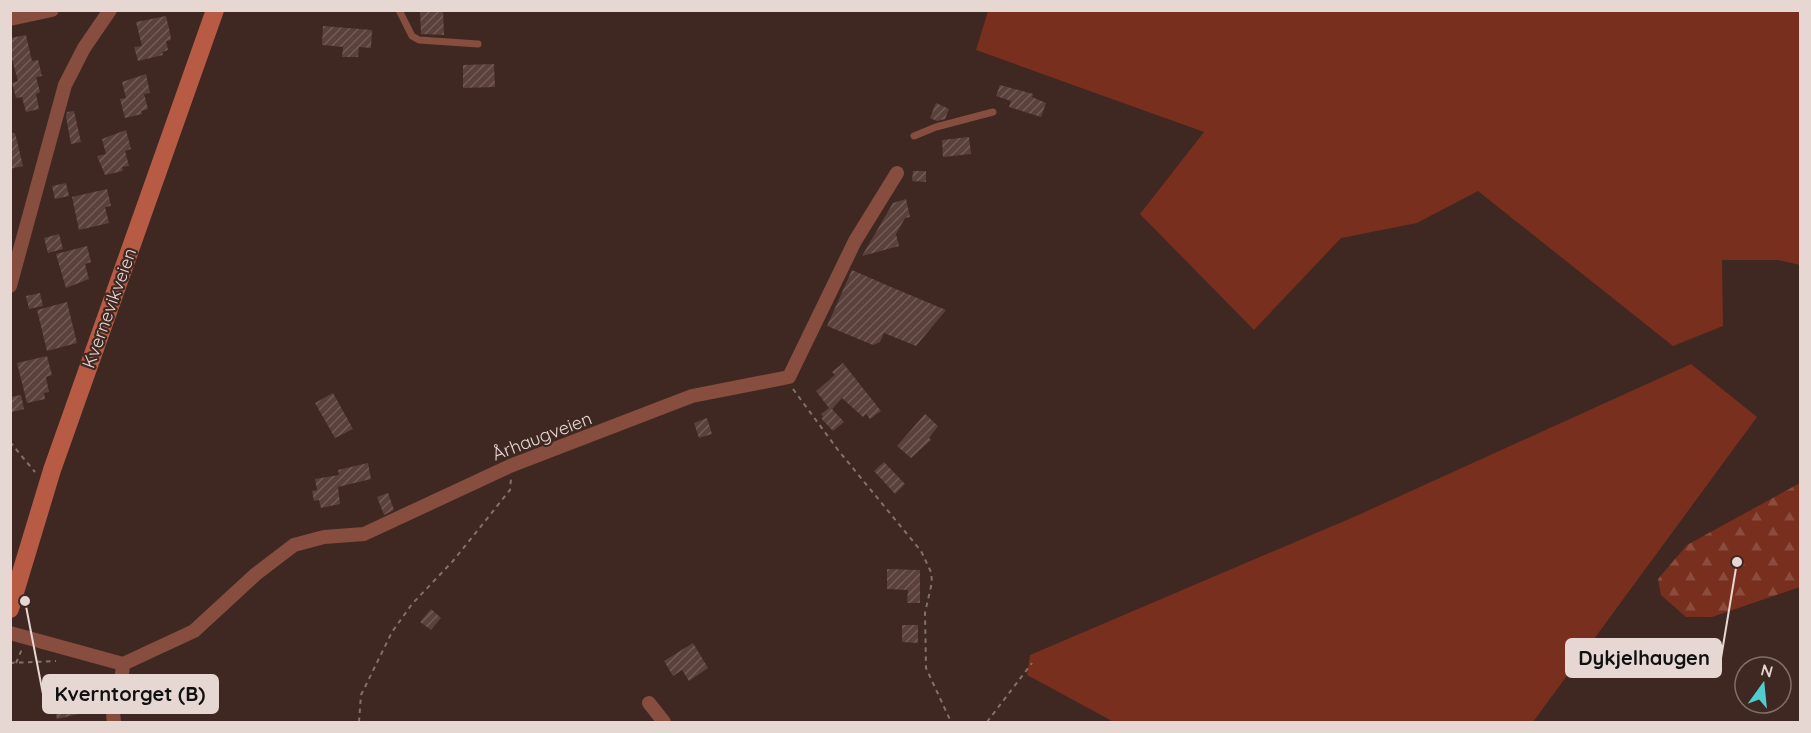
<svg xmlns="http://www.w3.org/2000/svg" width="1811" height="733" font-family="Quicksand,sans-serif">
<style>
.grass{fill:#782f1d}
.forest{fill:url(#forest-firs)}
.building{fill:url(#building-hatch)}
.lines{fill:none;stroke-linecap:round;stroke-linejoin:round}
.path{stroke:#84706b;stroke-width:2;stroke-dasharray:4.5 4.5;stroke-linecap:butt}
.lane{stroke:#874d3e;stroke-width:7}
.street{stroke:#874d3e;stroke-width:14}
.secondary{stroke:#b75b45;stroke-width:18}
.labels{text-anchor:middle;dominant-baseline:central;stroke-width:4.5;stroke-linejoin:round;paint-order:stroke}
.street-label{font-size:18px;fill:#e7d7d3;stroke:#3f2822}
.leader{fill:none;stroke:#e7d7d3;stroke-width:2}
.callout-dot{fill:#e7d7d3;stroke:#3f2822;stroke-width:2}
.callout{fill:#e7d7d3;stroke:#e7d7d3;stroke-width:2}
.callout-label{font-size:20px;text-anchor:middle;font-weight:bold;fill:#111}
</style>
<defs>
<pattern id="forest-firs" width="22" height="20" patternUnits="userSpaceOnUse" patternTransform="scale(1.5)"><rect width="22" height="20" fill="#782f1d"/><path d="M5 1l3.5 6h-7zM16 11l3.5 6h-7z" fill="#8b4c3d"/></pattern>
<pattern id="building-hatch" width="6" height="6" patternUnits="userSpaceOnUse" patternTransform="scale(1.5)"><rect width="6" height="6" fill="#5b413b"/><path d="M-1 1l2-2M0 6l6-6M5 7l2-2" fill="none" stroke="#735c56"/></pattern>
</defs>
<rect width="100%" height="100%" fill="#3f2822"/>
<!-- grass -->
<g class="grass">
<path d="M988 11H1800V265L1778 260H1722L1723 326 1673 346 1478 191 1417 223 1341 238 1254 330 1140 214 1204 132 976 50Z"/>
<path d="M1691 364 1757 417 1533 722H1114L1027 675 1030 655 1356 516Z"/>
</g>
<!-- forest -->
<path class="forest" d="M1800 483V587L1712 617H1686L1661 595 1658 579 1687 545Z"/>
<!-- building -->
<g class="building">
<path d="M420 10H443L444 35 421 34Z"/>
<path d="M166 16 170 33 171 40 166 41 168 50 162 52 163 55 138 61 134 47 142 46 136 22Z"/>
<path d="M323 26 372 30 371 48 359 47 358 57H342L343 47 322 45Z"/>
<path d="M26 35 32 61 38 60 42 76 36 77 40 92 36 94 39 109 26 112 22 97 16 98 12 83 18 81 10 52V38Z"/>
<path d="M494 64 495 87 463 88V65Z"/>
<path d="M146 74 150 93 144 94 148 109 141 111 142 114 125 118 120 99 126 98 122 82Z"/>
<path d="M1000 85 1033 94 1032 97 1046 103 1041 117 1009 107 1011 101 996 96Z"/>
<path d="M936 103 949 109 945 119 937 121 930 118Z"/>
<path d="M74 111 81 142 71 144 66 117 67 112Z"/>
<path d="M126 130 131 149 125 151 129 166 122 167 123 171 105 175 97 156 106 154 102 139Z"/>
<path d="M10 133H15L23 166 10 169Z"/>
<path d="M969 137 971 154 943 157 942 140Z"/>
<path d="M913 171H926V182L912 181Z"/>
<path d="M66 183 69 196 55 199 52 186Z"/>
<path d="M107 189 111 206 105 207 109 223 79 230 72 197Z"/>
<path d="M906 199 910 217 905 218 896 234 899 246 862 256 893 203Z"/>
<path d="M59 234 63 249 48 253 44 238Z"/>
<path d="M87 246 91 262 85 264 89 279 66 288 56 254Z"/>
<path d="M852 270 891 287 946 310 916 346 884 333 880 342 873 345 827 326Z"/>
<path d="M40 293 43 306 29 309 26 296Z"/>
<path d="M67 302 77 343 47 351 37 310Z"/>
<path d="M47 356 52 375 46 377 49 392 44 393 45 399 27 403 17 363Z"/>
<path d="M843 363 881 411 870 419 866 414 863 417 842 398 832 409 844 422 833 431 821 418 823 417 821 414 829 408 816 391 835 375 832 372Z"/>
<path d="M333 393 353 429 335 438 315 403Z"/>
<path d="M21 395 24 409 12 412 10 397Z"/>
<path d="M925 414 938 426 929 438 931 440 911 458 897 446Z"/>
<path d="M707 418 712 434 699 438 694 423Z"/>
<path d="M884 462 905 484 895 494 874 471Z"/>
<path d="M368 463 371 479 338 487 340 504 321 508 319 500 314 501 312 491 317 490 315 479 339 475 338 470Z"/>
<path d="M388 493 394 510 384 515 377 497Z"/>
<path d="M887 569 920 570V603H907L908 590 887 589Z"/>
<path d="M431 609 441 618 431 630 420 622Z"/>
<path d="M902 625H918V643L902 642Z"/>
<path d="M693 643 708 668 689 681 682 670 673 676 664 661Z"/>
<path d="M85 693 87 699 93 697 96 710 57 719 53 701Z"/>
</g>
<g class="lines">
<!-- path -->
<g class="path">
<path d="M793 389 838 450 921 551 931 572 932 582 925 613 926 668 951 722"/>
<path d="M10 442 35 472"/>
<path d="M10 663 56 661"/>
<path d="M16 663 22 649"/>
<path d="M359 722 361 695 392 632 412 604 453 561 510 490 511 479"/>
<path d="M987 722 1032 663"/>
</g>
<!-- lane -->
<g class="lane">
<path d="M399 10 412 36 419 40 478 44"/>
<path d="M914 136 936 127 993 112"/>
</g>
<!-- street -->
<g class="street">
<path d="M10 19 52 10"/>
<path d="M10 286 65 85 84 48 110 10"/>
<path d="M10 633 123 664C123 684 110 703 114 722"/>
<path d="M123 664 194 631 256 574 294 545 324 537 364 534 510 466 692 396 789 377 855 241 897 173"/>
<path d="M649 703 664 722"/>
</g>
<!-- secondary -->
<path class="secondary" d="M10 609 52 470 215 10"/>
</g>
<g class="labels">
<!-- street labels -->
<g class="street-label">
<text transform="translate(109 308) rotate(-70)">Kvernevikveien</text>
<text transform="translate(542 436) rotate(-21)">Århaugveien</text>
</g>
</g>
<!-- callouts -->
<path class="leader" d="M1737 562L1721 658M25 601L43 694"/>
<g class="callout-dot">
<circle cx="1737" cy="562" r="6"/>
<circle cx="25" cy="601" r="6"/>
</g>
<g class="callout">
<rect x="1566" y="639" width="155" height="38" rx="6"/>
<rect x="43" y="675" width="175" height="38" rx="6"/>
</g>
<g class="callout-label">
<text x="1644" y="665">Dykjelhaugen</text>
<text x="130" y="701">Kverntorget (B)</text>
</g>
<!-- border -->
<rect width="1811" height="733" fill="none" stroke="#e7d7d3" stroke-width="24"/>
<!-- north arrow -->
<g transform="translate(1763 685) rotate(15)"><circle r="28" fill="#3f2822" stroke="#826e69" stroke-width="1.5"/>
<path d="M0-4.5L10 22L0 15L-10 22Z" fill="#52cdcf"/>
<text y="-9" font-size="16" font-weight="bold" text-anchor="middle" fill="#e7d7d3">N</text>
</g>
</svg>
